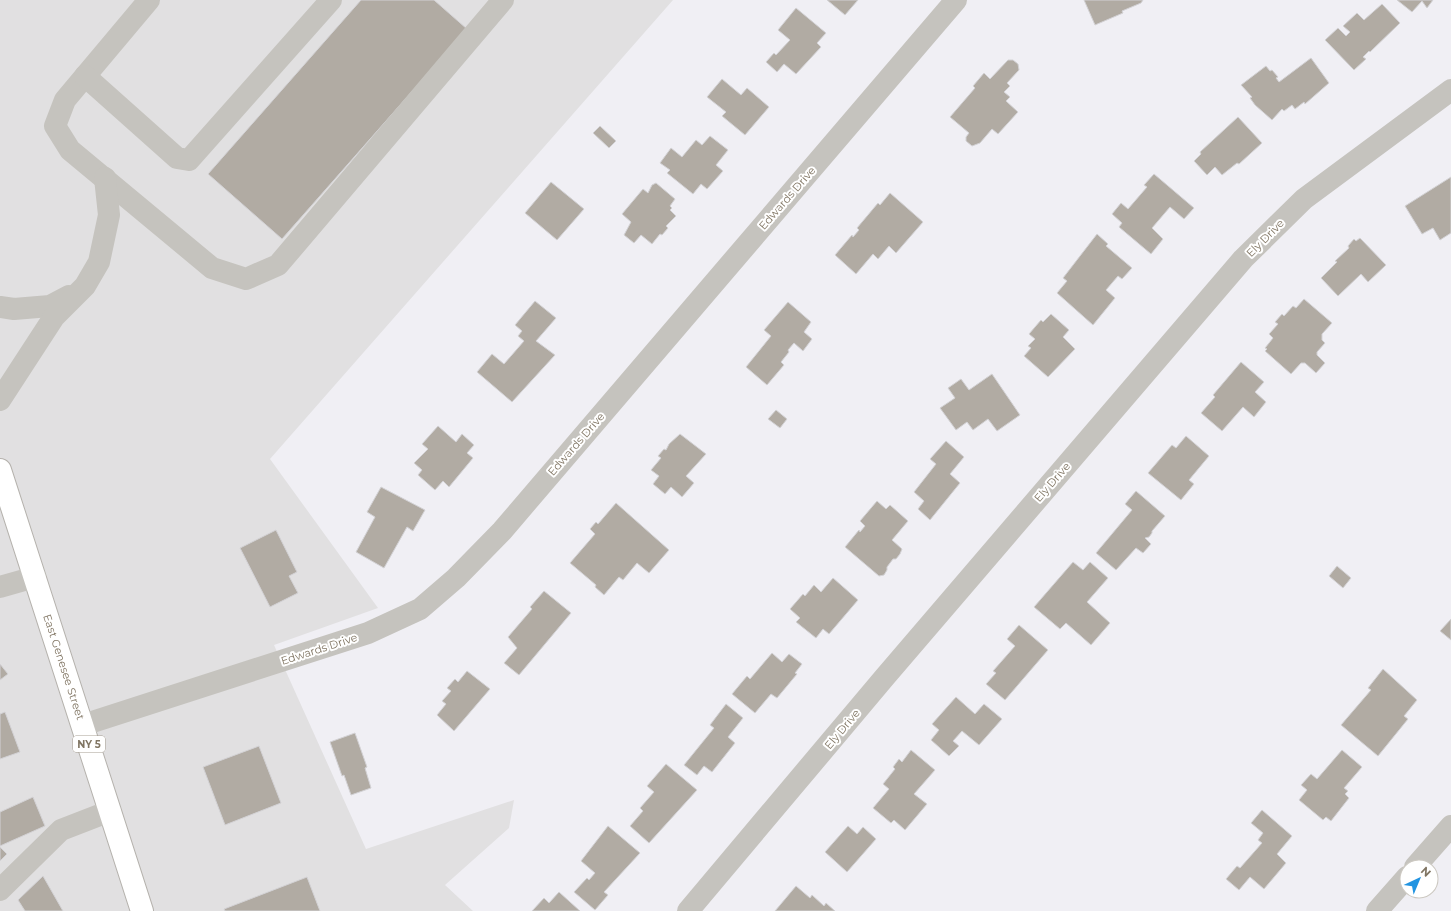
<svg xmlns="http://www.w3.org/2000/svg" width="1451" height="911" font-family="Montserrat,sans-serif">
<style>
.built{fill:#e1e0e1}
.building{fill:#b1aba3;stroke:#d3d2d5}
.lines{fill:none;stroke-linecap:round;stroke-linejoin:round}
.highway-casing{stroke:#b5b2ad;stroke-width:24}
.minor{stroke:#c5c3be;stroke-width:22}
.highway{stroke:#fff;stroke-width:22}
.labels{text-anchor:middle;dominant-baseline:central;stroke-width:4;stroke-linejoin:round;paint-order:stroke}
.shield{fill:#fff;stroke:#a69e92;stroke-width:1}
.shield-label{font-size:10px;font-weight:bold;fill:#807563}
.street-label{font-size:11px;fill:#807563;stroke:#fff}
</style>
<rect width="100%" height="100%" fill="#f0eff4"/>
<!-- built -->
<path class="built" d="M0 0H673L270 459 378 608 274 645 366 849 514 800 509 828 445 885 473 911H0Z"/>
<!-- building -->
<g class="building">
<path d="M361 0H434L467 29 282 239 208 174Z"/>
<path d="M827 0H858L845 15Z"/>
<path d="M1084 0H1143L1141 3 1122 11 1123 13 1095 25Z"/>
<path d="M1397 0H1433L1427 8 1422 1 1412 12Z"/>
<path d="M1382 4 1400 23 1370 52 1369 51 1363 57 1366 59 1354 70 1325 40 1338 28 1346 36 1350 32 1343 26 1357 13 1364 20Z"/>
<path d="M796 8 826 33 817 43 821 47 796 74 784 64 777 72 766 62 774 53 776 55 790 40 778 30Z"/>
<path d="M1311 58 1329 83 1305 104 1304 102 1295 109 1292 105 1284 111 1282 109 1272 120 1255 105 1250 98 1252 97 1241 85 1266 66 1270 71 1272 70 1278 77 1276 78 1279 82Z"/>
<path d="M1008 60H1013L1018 64 1019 70 1007 83 1010 86 1004 92 1010 97 1006 101 1018 112 998 134 992 129 980 143 972 146 966 141V137L969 133 950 117 975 88 973 86 984 73 990 79Z"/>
<path d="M722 79 741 95 747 88 769 107 745 135 722 116 726 112 707 97Z"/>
<path d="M1238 117 1262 143 1239 164 1237 163 1222 175 1215 167 1207 175 1194 161 1201 154 1200 152Z"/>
<path d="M600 126 616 141 609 148 593 133Z"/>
<path d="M710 136 728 150 716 165 723 171 707 189 701 184 693 194 667 173 670 170 660 163 671 148 682 157 696 140 702 145Z"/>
<path d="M1154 174 1194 208 1184 219 1170 207 1152 228 1163 239 1151 254 1119 227 1122 223 1112 214 1121 203 1128 209 1147 187 1144 185Z"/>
<path d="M1451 177V233L1440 240 1433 228 1422 234 1405 206Z"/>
<path d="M551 182 584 209 557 240 525 213Z"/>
<path d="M656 183 675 199 670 206 672 208 670 210 676 216 666 226 668 228 662 235 660 234 652 244 641 235 634 243 624 235 631 222 622 214 643 189 648 193 652 185Z"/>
<path d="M890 193 923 222 896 253 889 246 878 259 873 254 856 274 835 255 852 235 853 237 859 230 857 228 878 203 880 205Z"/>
<path d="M1097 234 1108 244 1106 246 1132 268 1122 279 1118 276 1106 290 1115 298 1093 325 1057 293 1067 281 1063 278Z"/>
<path d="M1360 238 1386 265 1368 282 1361 274 1338 296 1321 278 1337 262 1335 261 1349 248 1348 246 1354 239 1356 241Z"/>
<path d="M1304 299 1332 323 1322 334V340L1325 343 1317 352V355L1325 363 1316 373 1305 363H1301L1291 374 1265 351 1267 349 1265 348 1273 338 1269 334 1278 324 1275 322 1282 314 1284 316 1293 306 1296 308Z"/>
<path d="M535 301 556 318 536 341 555 355 512 402 477 372 492 354 504 364 524 341 518 336 522 331 515 325Z"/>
<path d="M788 302 811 322 804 332 812 339 803 351 794 343 788 350 789 352 781 362 784 365 767 385 746 367 771 336 764 330Z"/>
<path d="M1051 314 1069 330 1063 337 1075 349 1048 377 1024 356 1031 348 1028 346 1035 339 1029 334 1041 320 1043 322Z"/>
<path d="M1241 362 1264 382 1255 392 1266 402 1254 417 1243 407 1222 431 1201 413 1215 397 1213 395Z"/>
<path d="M992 374 1020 415 997 431 988 419 973 430 967 422 956 430 940 408 955 398 948 388 961 379 969 390Z"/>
<path d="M776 410 787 419 780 428 768 419Z"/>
<path d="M438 426 456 442 462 434 474 445 467 453 473 458 449 487 443 481 435 490 418 475 422 470 414 463 428 449 422 444Z"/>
<path d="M680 434 706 454 686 476 694 483 682 497 671 487 665 494 653 484 659 476 651 470 661 458 658 456 664 449 666 450 669 444Z"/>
<path d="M1186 436 1209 456 1189 480 1194 484 1181 500 1148 473 1172 445 1176 448Z"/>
<path d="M946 441 964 457 950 474 960 483 930 520 918 509 924 501 914 492 936 464 930 459Z"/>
<path d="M381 487 425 510 413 531 407 527 384 568 356 552 375 517 367 512Z"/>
<path d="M1136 491 1165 516 1152 531V533L1149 537 1145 538 1151 544 1143 553 1136 548 1116 570 1096 553 1132 510 1125 504Z"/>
<path d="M877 501 886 509 890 505 908 521 892 540 902 549 900 554 896 559H893L887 567V570L884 575 879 576 845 547 859 530 860 532 865 526 860 521Z"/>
<path d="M616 503 669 550 649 573 637 563 623 580 619 577 604 595 595 587 596 585 570 563 595 534 590 529 596 522 598 524Z"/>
<path d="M276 530 297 572 289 576 298 593 270 607 240 548Z"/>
<path d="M1073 562 1083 570 1090 562 1108 578 1087 602 1110 623 1091 645 1066 623 1060 629 1034 607Z"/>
<path d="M1337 566 1351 578 1343 588 1329 576Z"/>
<path d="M833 578 858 600 829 634 823 629 816 638 796 622 800 618 790 609 803 594 805 596 814 585 821 592Z"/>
<path d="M544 591 571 613 519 675 504 663 517 648 508 637 532 609 530 607Z"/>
<path d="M1451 619V640L1440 631Z"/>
<path d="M1019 625 1048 650 1005 700 986 684 996 673 993 671 1015 646 1007 639Z"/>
<path d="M772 653 782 662 789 654 802 664 795 673 797 674 777 698 771 694 755 713 732 694 747 676 750 679Z"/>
<path d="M0 664 8 674 0 680Z"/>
<path d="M1383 669 1417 700 1404 716 1408 719 1378 756 1341 725 1371 690 1368 688Z"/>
<path d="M467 671 490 689 454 731 437 715 446 704 442 701 451 691 447 688 455 679 458 682Z"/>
<path d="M956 697 975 714 984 704 1002 719 979 745 962 731 953 741 959 746 949 756 931 740 939 730 932 724Z"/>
<path d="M726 704 743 718 728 737 735 743 712 772 704 766 697 775 684 765 714 728 710 725Z"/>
<path d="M5 712 20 752 0 759V714Z"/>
<path d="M355 733 367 767 365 768 371 788 351 795 344 775 342 776 330 742Z"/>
<path d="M259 746 281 803 225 825 203 767Z"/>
<path d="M911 750 935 770 914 794 927 804 905 830 894 820 891 823 873 808 889 789 883 784 895 769 893 767 899 759 902 762Z"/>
<path d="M1342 750 1362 767 1344 788 1348 791 1345 794 1349 798 1331 821 1326 817 1323 820 1299 800 1307 790 1301 785 1311 774 1317 779Z"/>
<path d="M666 764 697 790 649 843 630 826 643 811 640 808 654 792 647 786Z"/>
<path d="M33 797 45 826 0 846V812Z"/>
<path d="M1262 810 1292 836 1277 854 1286 863 1264 889 1250 877 1239 890 1226 879 1237 866 1240 868 1262 843 1258 840 1263 833 1251 823Z"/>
<path d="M608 826 640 853 604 892 608 895 595 910 574 892 587 878 589 880 595 873 581 861Z"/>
<path d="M848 826 857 834 863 827 876 839 847 872 825 852Z"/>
<path d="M0 847 7 854 0 861Z"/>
<path d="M43 876 63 911H25L18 900Z"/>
<path d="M307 877 320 911H225L224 909Z"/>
<path d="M796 886 810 898 812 895 824 906 826 903 835 911H775Z"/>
<path d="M559 892 580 911H532L544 898 549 903Z"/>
</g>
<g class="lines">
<defs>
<path id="highway" d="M0 470 142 911"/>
</defs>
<!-- highway casing -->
<use href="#highway" class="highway-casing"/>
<!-- minor -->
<g class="minor">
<path d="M149 0 65 100 55 126 70 150 212 268 246 279 278 265 503 0"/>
<path d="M85 76 177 158 189 160 331 0"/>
<path d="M0 307 14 309 50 306 69 296"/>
<path d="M0 400 54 317 85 286 99 262 109 215 105 178"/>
<path d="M0 587 35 577"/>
<path d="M83 725 368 633 420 609 456 578 502 531 956 0"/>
<path d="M1415 867 1451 826"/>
<path d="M0 890 61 830 110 811"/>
<path d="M688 911 884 678 1243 259 1304 199 1451 90"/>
<path d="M1377 911 1407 877"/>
</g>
<!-- highway -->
<use href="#highway" class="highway"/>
</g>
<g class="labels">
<!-- shield labels -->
<rect class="shield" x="73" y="736" width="32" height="16" rx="3"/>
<g class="shield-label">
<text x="89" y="744">NY 5</text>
</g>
<!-- street labels -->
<g class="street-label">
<text transform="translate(787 198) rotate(-49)">Edwards Drive</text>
<text transform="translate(1265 238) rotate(-45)">Ely Drive</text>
<text transform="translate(576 444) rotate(-49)">Edwards Drive</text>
<text transform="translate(1052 482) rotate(-49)">Ely Drive</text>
<text transform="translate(319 649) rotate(-18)">Edwards Drive</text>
<text transform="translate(64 667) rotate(72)">East Genesee Street</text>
<text transform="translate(842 729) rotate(-50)">Ely Drive</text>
</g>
</g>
<!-- north arrow -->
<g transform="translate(1419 879) rotate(44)"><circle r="19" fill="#ffffff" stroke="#ccc8c1"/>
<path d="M0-3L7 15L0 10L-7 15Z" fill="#2294e1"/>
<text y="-6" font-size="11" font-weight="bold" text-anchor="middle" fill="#807563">N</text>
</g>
</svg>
